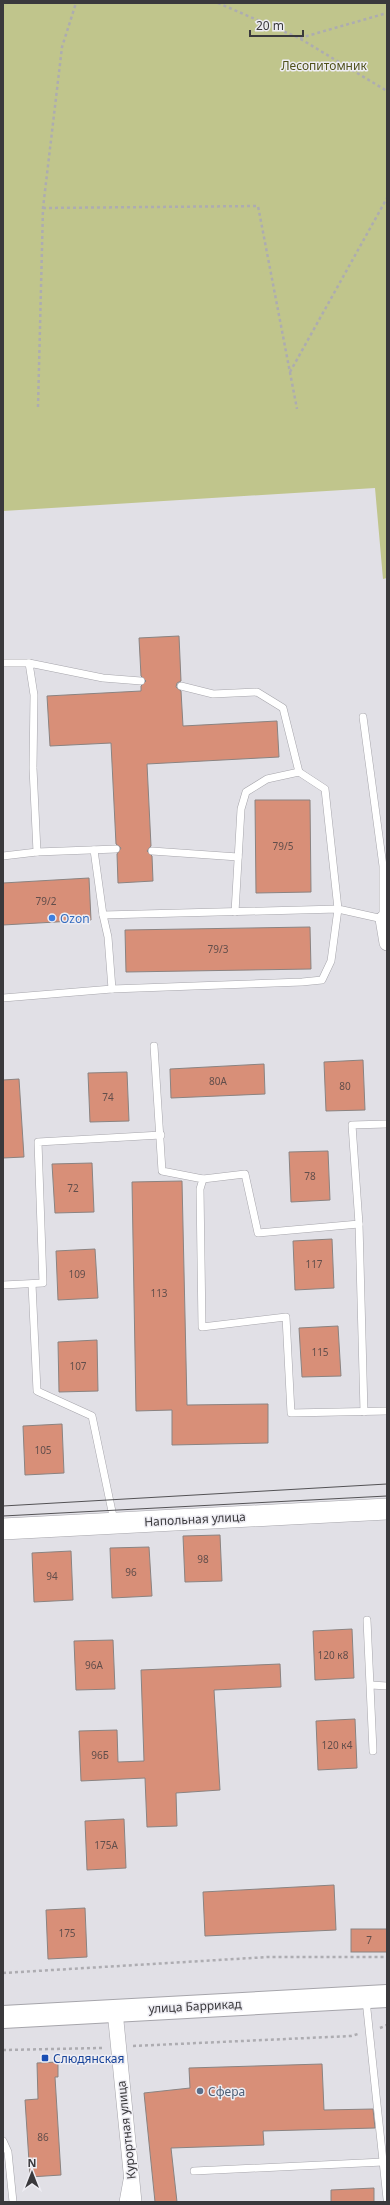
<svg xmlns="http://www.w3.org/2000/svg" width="390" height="2205" font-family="'Noto Sans',sans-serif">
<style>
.green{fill:#c0c58c}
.building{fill:#d88f78;stroke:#8a8381}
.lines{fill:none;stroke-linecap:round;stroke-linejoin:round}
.lane-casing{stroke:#a6a5ab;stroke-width:8}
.street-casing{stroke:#a6a5ab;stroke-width:16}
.secondary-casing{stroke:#a6a5ab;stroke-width:22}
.primary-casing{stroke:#a6a5ab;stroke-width:24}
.path{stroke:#adacb1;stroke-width:2.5;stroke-dasharray:3 3;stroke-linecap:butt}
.lane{stroke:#fff;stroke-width:7}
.street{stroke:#fff;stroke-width:15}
.secondary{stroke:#fff;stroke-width:21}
.primary{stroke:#fff;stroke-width:22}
.tram{stroke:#535255;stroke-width:1}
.shop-dot{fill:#3f7fe0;stroke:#eeedf3;stroke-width:1.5}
.transit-dot{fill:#1a4fb4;stroke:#eeedf3;stroke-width:1.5}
.service-dot{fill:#5c6f8a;stroke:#eeedf3;stroke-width:1.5}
.labels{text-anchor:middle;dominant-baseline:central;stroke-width:3;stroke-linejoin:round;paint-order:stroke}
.number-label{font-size:10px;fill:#624e4b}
.park-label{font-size:12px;fill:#50521c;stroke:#eeedf3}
.shop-label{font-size:12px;fill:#366cbe;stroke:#eeedf3;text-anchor:start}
.street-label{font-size:12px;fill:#3a393c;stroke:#eeedf3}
.transit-label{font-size:12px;fill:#164399;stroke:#eeedf3;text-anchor:start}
.service-label{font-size:12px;fill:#4e5e75;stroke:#eeedf3;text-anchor:start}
</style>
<rect width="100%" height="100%" fill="#e1e0e6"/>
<!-- green -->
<path class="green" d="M3 3H387V578L383 579 375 488 3 511Z"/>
<!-- building -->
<g class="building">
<path d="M179 636 181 681 177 683 176 687 181 691 183 726 277 721 279 757 147 764 151 846 147 851 152 856 153 881 118 883 117 854 121 848 116 844 111 743 50 746 47 696 141 691V686L146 681 141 676 139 638Z"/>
<path d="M255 800H310L311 892 256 893Z"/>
<path d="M89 878 91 920 3 925V883Z"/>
<path d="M310 927 311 969 126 972 125 930Z"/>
<path d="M363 1060 365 1110 326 1111 324 1062Z"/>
<path d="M264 1064 265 1094 171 1098 170 1069Z"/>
<path d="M127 1072 129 1121 90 1122 88 1073Z"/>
<path d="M19 1079 24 1157 3 1158V1080Z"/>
<path d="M328 1151 330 1200 291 1202 289 1152Z"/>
<path d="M92 1163 94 1212 55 1213 52 1164Z"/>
<path d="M182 1181 187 1405 268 1404V1443L172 1445V1410L136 1411 132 1182Z"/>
<path d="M332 1239 334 1288 295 1290 293 1241Z"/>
<path d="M95 1249 98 1298 58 1300 56 1251Z"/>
<path d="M338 1326 341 1376 302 1377 299 1328Z"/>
<path d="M97 1340 98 1391 59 1392 58 1342Z"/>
<path d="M62 1424 64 1473 25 1475 23 1426Z"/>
<path d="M220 1535 222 1581 185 1582 183 1536Z"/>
<path d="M149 1547 152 1596 112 1598 110 1548Z"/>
<path d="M71 1551 73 1600 34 1602 32 1553Z"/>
<path d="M352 1629 354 1678 315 1680 313 1631Z"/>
<path d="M113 1640 115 1689 76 1690 74 1641Z"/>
<path d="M280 1664 281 1687 214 1690 220 1790 176 1793 177 1826 147 1827 145 1778 81 1781 79 1731 117 1730 118 1762 144 1761 141 1670Z"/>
<path d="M355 1719 357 1768 318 1770 316 1721Z"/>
<path d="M124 1819 126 1868 87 1870 85 1821Z"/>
<path d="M334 1885 336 1930 205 1936 203 1892Z"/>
<path d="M85 1908 87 1957 48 1959 46 1910Z"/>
<rect x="351" y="1929" width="36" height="23"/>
<path d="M58 2062V2077H55L61 2175 30 2177 25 2100 38 2099 37 2063Z"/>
<path d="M322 2064 324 2110 373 2109 375 2128 263 2131 264 2145 171 2148 177 2202H155L144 2093 190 2088 189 2068Z"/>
<path d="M374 2188V2202H331V2190Z"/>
</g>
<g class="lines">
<defs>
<g id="lane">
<path d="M3 663H29"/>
<path d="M181 686 213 694 257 692 283 708 299 772 325 789 338 909 383 919V866L363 717"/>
<path d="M152 851 238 857"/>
<path d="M37 852 116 849"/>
<path d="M3 856 37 852 33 768 34 695 29 663 103 678 141 681"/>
<path d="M235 912 241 809 246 792 267 779 299 772"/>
<path d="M103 915 108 937 112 989"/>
<path d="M3 998 112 989 302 982 322 980 331 961 338 909 103 915 94 850"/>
<path d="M154 1046 162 1171 203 1179 200 1189 202 1327 286 1317 291 1413 387 1411"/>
<path d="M203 1179 245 1174 258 1233 359 1224 352 1125 387 1124"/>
<path d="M359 1224 364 1412"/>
<path d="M32 1284 37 1391 92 1416 114 1521"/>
<path d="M3 1285 43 1283 38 1142 161 1135"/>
<path d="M367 1620 373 1751"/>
<path d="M371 1685 387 1686"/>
<path d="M366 2000 387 2199"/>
<path d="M3 2141 8 2152 13 2202"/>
<path d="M194 2171 383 2162"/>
<path d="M123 2202 127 2180"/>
</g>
<g id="street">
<path d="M383 919 387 943"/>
<path d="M115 2011 134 2202"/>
</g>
<path id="secondary" d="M3 1529 387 1509"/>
<path id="primary" d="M3 2017 387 1996"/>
</defs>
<!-- lane casing -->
<use href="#lane" class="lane-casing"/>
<!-- street casing -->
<use href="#street" class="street-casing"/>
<!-- secondary casing -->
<use href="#secondary" class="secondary-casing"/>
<!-- primary casing -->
<use href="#primary" class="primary-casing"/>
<!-- path -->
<g class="path">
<path d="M218 3 299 38 387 91"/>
<path d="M300 38 387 13"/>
<path d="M43 208 258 206 297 409"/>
<path d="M290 372 387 198"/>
<path d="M38 407 43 208 62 47 76 3"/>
<path d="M3 1973 268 1957H387"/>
<path d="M380 2028 387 2025"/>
<path d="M133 2046 351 2036 358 2034"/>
<path d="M3 2050 102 2048"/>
</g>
<!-- lane -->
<use href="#lane" class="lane"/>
<!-- street -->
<use href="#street" class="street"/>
<!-- secondary -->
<use href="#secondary" class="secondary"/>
<!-- primary -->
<use href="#primary" class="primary"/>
<!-- tram -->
<g class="tram">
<path d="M3 1506 387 1484"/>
<path d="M3 1516 387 1496"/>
</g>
</g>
<!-- markers -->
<circle class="shop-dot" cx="52" cy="918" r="4"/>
<rect class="transit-dot" x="41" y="2054" width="8" height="8" rx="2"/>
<circle class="service-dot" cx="200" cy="2091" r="4"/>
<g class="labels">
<!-- number labels -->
<g class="number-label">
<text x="283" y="846">79/5</text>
<text x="46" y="901">79/2</text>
<text x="218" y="949">79/3</text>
<text x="218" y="1081">80А</text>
<text x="345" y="1086">80</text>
<text x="108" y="1097">74</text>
<text x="310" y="1176">78</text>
<text x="73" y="1188">72</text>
<text x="314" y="1264">117</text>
<text x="77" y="1274">109</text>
<text x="159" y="1293">113</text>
<text x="320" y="1352">115</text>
<text x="78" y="1366">107</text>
<text x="43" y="1450">105</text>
<text x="203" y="1559">98</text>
<text x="131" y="1572">96</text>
<text x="52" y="1576">94</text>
<text x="333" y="1655">120 к8</text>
<text x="94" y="1665">96А</text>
<text x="337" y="1745">120 к4</text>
<text x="100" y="1755">96Б</text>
<text x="106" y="1845">175А</text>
<text x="67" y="1933">175</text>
<text x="369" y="1940">7</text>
<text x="43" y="2137">86</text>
</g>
<!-- park labels -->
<g class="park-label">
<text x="324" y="65">Лесопитомник</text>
</g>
<!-- shop labels -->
<g class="shop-label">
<text x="60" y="918">Ozon</text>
</g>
<!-- street labels -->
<g class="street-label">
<text transform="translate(195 1519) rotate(-3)">Напольная улица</text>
<text transform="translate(195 2006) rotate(-3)">улица Баррикад</text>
<text transform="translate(126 2130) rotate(-96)">Курортная улица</text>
</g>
<!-- transit labels -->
<g class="transit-label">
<text x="53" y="2058">Слюдянская</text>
</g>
<!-- service labels -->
<g class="service-label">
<text x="208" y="2091">Сфера</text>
</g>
</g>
<!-- border -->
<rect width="390" height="2205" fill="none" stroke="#3a393c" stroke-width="8"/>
<!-- north arrow -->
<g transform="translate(32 2173)" stroke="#eeedf3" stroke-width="3" paint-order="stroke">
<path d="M0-3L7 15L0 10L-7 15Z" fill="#3a393c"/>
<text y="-6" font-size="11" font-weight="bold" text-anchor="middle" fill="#3a393c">N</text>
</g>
<!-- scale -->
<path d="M250 30v6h53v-6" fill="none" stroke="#3a393c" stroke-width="2"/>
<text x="256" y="30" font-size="12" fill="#3a393c" stroke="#eeedf3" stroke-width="3" paint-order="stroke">20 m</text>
</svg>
